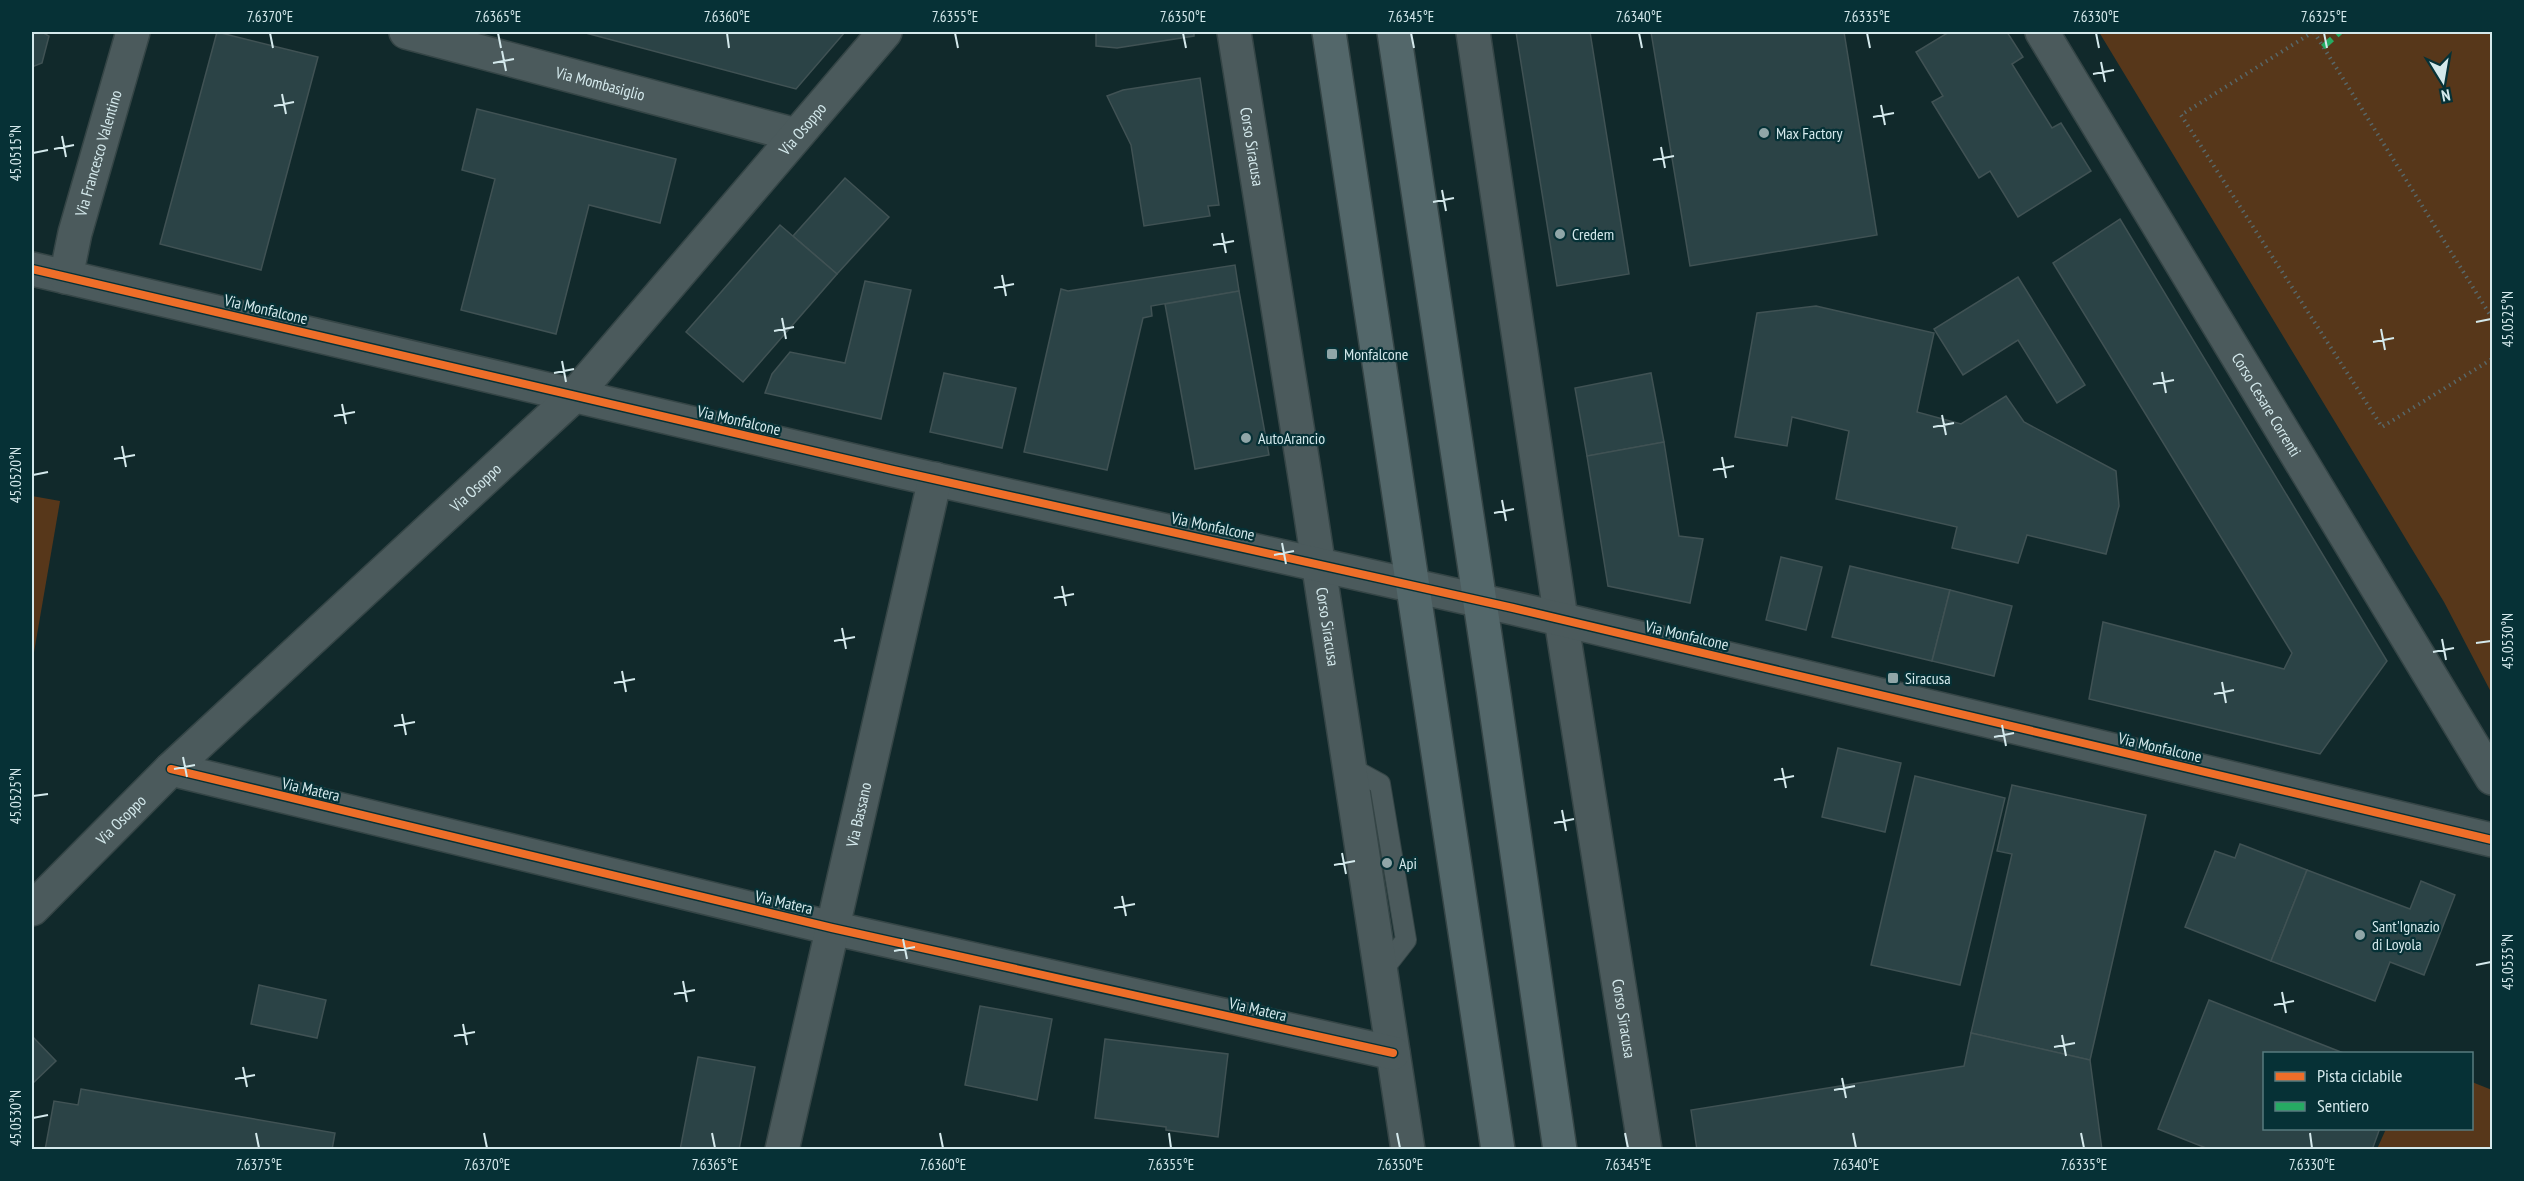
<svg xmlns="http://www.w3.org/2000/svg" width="2524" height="1181" font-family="'PT Sans Narrow',sans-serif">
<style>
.green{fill:#57371a}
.building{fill:#2b4346;stroke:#405254;stroke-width:1.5}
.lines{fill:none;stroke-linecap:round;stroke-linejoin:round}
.lane-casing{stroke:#354546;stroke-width:22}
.street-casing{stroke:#354546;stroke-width:36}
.primary-casing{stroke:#354546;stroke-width:36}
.path{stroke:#586768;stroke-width:4;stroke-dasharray:1.5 4.5;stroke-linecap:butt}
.lane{stroke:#4b5a5c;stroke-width:20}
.street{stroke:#4b5a5c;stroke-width:33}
.primary{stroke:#53676a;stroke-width:33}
.quiet{stroke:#26ab63;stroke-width:6;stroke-dasharray:12 6;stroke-linecap:butt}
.cycleway-casing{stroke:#063136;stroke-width:11}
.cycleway{stroke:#ee6e29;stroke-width:8}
.ticks{fill:none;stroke:#d4e9ec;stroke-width:2}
.poi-dot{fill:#90a6a8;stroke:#063136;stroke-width:2}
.labels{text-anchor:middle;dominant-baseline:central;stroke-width:4.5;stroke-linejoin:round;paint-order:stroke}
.street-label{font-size:16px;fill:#d4e9ec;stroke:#063136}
.poi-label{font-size:16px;fill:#d4e9ec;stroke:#063136;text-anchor:start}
.neatline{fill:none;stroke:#d4e9ec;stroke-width:2}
.ticks-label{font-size:15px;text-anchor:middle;fill:#d4e9ec}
</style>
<rect width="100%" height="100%" fill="#11292b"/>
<!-- green -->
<g class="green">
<path d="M2099 32H2492V694L2444 602Z"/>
<path d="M32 496 60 501 32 664Z"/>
<path d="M2472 1082 2492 1090V1149H2377L2386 1129 2472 1128Z"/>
</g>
<!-- building -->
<g class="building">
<path d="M32 32H42L49 36 42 63 32 67Z"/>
<path d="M217 32 318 57 261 270 160 244Z"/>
<path d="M582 32H845L796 89Z"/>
<path d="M1096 32H1194V36L1117 48 1096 46Z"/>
<path d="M1516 32H1590L1629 274 1557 286Z"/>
<path d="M1651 32H1844L1877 235 1690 266Z"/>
<path d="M1949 32H2007L2023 57 2012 64 2052 128 2061 123 2091 171 2018 217 1990 171 1979 178 1932 102 1943 96 1916 52Z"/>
<path d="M1200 78 1219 205 1208 206 1210 216 1144 226 1131 145 1107 96 1123 90Z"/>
<path d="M477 109 676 159 660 223 589 205 556 334 461 310 495 179 462 170Z"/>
<path d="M845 178 889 217 837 274 793 236Z"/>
<path d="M2120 219 2387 661 2320 754 2089 699 2103 622 2284 669 2292 653 2053 263Z"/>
<path d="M780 225 837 274 743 382 686 332Z"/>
<path d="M1235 265 1239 291 1151 306 1152 316 1143 318 1107 470 1024 452 1061 289 1068 291Z"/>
<path d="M2018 277 2085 385 2057 403 2018 340 1963 375 1934 329Z"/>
<path d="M865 281 911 290 881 419 765 393 772 374 790 352 845 363Z"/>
<path d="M1239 291 1269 455 1195 469 1165 304Z"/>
<path d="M1816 306 1934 333 1917 412 1961 424 2006 396 2024 422 2116 471 2119 506 2106 554 2027 535 2018 563 1952 548 1957 527 1836 499 1849 431 1792 417 1787 446 1735 437 1757 313Z"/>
<path d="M944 373 1016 388 1002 448 930 432Z"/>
<path d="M1651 373 1664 442 1587 456 1575 388Z"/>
<path d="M1664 442 1679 536 1703 539 1690 603 1608 586 1587 456Z"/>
<path d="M1781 557 1822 567 1806 630 1766 620Z"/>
<path d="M1850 566 1950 590 1932 661 1832 637Z"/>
<path d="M1950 590 2012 606 1994 676 1932 661Z"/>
<path d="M1838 748 1901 763 1885 832 1822 817Z"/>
<path d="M1915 776 2005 798 1960 985 1871 965Z"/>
<path d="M2012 785 2146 815 2090 1060 1971 1033 2012 854 1997 851Z"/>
<path d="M2240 844 2307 870 2271 961 2185 927 2215 851 2235 858Z"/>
<path d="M2307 870 2410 909 2421 881 2455 895 2424 975 2390 962 2375 1001 2271 961Z"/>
<path d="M259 985 326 1000 317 1038 251 1024Z"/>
<path d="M2209 1000 2346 1054H2264V1128H2380L2372 1150H2211L2158 1129Z"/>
<path d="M980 1006 1052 1019 1037 1100 965 1085Z"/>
<path d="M1971 1033 2090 1060 2102 1150H1697L1691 1110 1964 1066Z"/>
<path d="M32 1036 56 1061 32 1084Z"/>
<path d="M1105 1039 1228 1054 1218 1137 1166 1130V1127L1095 1118Z"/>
<path d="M698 1057 755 1067 739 1150H680Z"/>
<path d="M81 1089 335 1133 332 1150H45L54 1101 78 1105Z"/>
</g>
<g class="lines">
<defs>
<path id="lane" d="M1349 767 1380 784 1406 940 1381 972"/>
<g id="street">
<path id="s1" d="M406 32 796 135"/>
<path id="s2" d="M1234 32 1306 483 1408 1150"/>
<path id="s3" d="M1473 32 1561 619 1645 1150"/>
<path id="s4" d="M2042 32 2492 778"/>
<path d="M32 269 893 470 1513 608 2492 840"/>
<path id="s5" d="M66 277 75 233 133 32"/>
<path d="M171 769 832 928 1393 1053"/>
<path id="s6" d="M32 909 171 769 575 395 885 32"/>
<path id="s7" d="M782 1150 935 479"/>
</g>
<g id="primary">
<path d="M1329 32 1498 1150"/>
<path d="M1394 32 1494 695 1560 1150"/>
</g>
</defs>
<!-- lane casing -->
<use href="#lane" class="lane-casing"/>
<!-- street casing -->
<use href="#street" class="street-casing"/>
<!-- primary casing -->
<use href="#primary" class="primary-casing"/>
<!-- path -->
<g class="path">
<path d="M2313 32 2181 115 2382 427 2492 359"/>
<path d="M2314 32 2492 318"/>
</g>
<!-- lane -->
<use href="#lane" class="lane"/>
<!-- street -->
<use href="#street" class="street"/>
<!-- primary -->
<use href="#primary" class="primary"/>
<!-- quiet -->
<path class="quiet" d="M2323 47 2340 32"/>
<defs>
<g id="cycleway">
<path d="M32 269 893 470 1513 608 2492 840"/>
<path d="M171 769 832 928 1393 1053"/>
</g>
</defs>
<!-- cycleway casing -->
<use href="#cycleway" class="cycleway-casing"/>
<!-- cycleway -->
<use href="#cycleway" class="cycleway"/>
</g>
<!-- ticks -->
<path class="ticks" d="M270 33 273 48M498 33 501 48M727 33 729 48M955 33 958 48M1183 33 1186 48M1411 33 1414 48M1639 33 1642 48M1867 33 1870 48M2096 33 2099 48M2324 33 2327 48M502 51 506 71M2101 62 2105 82M493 63 514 59M2093 74 2114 70M282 94 286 114M1881 105 1885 125M274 106 294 102M1873 117 1894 113M62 136 66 157M1661 147 1665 168M54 149 74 145M33 153 48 150M1653 160 1674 156M1442 190 1446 211M1433 202 1454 198M1222 233 1226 253M1213 245 1234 241M1002 275 1006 296M994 288 1014 284M782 318 786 339M2476 322 2491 319M2381 329 2385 350M774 331 794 327M2373 342 2394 338M562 361 566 382M2162 372 2166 393M554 373 574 369M2153 384 2174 380M342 404 346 424M1942 415 1946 435M334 416 355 412M1933 427 1954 423M122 446 126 467M1722 457 1726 478M114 459 135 455M1713 470 1734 466M33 475 48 472M1502 500 1506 521M1494 513 1514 509M1282 543 1286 564M1274 555 1294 551M1062 586 1066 606M1054 598 1074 594M842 628 846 649M2442 639 2446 660M834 641 855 637M2476 643 2491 641M2433 652 2454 648M622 671 626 692M2222 682 2226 703M614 683 635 679M2214 694 2234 690M402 714 406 735M2002 725 2006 746M394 726 415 722M1994 737 2014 733M183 757 187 777M1782 768 1786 788M174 769 195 765M1774 780 1794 776M33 796 48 794M1562 810 1566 831M1554 823 1574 819M1342 853 1346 874M1334 865 1355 861M1122 896 1126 916M1114 908 1135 904M903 939 907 959M894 951 915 947M2476 965 2491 962M683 981 687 1002M2282 992 2286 1013M674 994 695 990M2274 1005 2294 1001M463 1024 467 1045M2062 1035 2066 1056M454 1036 475 1032M2054 1047 2075 1043M243 1067 247 1087M1842 1078 1846 1098M235 1079 255 1075M1834 1090 1855 1086M33 1118 48 1115M256 1133 259 1148M484 1133 487 1148M712 1133 715 1148M940 1133 943 1148M1169 1133 1171 1148M1397 1133 1400 1148M1625 1133 1628 1148M1853 1133 1856 1148M2081 1133 2084 1148M2310 1133 2312 1148"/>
<!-- markers -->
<g class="poi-dot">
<circle cx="1764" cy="133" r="6"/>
<circle cx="1560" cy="234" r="6"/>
<rect x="1326" y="348" width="12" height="12" rx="3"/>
<circle cx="1246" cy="438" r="6"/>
<rect x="1887" y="672" width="12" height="12" rx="3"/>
<circle cx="1387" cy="863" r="6"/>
<circle cx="2360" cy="935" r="6"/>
</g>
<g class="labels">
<!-- street labels -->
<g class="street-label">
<text stroke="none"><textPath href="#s1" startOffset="201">Via Mombasiglio</textPath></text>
<text stroke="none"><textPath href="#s6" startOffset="1098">Via Osoppo</textPath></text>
<text stroke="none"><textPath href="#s2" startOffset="116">Corso Siracusa</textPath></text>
<text stroke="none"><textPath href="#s5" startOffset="128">Via Francesco Valentino</textPath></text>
<text transform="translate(266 309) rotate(13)">Via Monfalcone</text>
<text stroke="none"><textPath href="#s4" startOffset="435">Corso Cesare Correnti</textPath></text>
<text transform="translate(739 420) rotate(13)">Via Monfalcone</text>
<text stroke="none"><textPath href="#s6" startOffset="612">Via Osoppo</textPath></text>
<text transform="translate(1213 526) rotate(12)">Via Monfalcone</text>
<text stroke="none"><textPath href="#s2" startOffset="602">Corso Siracusa</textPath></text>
<text transform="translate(1687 635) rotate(13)">Via Monfalcone</text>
<text transform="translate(2160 747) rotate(13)">Via Monfalcone</text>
<text transform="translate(311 789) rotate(13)">Via Matera</text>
<text stroke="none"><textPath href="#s7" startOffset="344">Via Bassano</textPath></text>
<text stroke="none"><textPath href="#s6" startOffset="126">Via Osoppo</textPath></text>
<text transform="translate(784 902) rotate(13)">Via Matera</text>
<text transform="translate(1258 1009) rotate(13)">Via Matera</text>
<text stroke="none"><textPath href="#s3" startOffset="998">Corso Siracusa</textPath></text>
</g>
<!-- poi labels -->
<g class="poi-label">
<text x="1776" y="133">Max Factory</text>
<text x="1572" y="234">Credem</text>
<text x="1344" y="354">Monfalcone</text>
<text x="1258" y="438">AutoArancio</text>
<text x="1905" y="678">Siracusa</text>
<text x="1399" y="863">Api</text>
<text x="2372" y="926">Sant'Ignazio<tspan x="2372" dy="18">di Loyola</tspan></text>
</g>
</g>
<!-- border -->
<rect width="2524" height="1181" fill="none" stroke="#063136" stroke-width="66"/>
<!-- legend -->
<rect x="2263" y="1052" width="210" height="78" fill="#063136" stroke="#587b7f" stroke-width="1.5"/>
<rect x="2275" y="1072" width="30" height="9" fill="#ee6e29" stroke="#587b7f" stroke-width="1.5"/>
<text x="2317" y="1082" font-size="18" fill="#d4e9ec">Pista ciclabile</text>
<rect x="2275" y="1102" width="30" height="9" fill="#26ab63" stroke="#587b7f" stroke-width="1.5"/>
<text x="2317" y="1112" font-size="18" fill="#d4e9ec">Sentiero</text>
<!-- north arrow -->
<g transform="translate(2443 81) rotate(169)" stroke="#063136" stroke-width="4.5" paint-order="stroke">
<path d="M0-4.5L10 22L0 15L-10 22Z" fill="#d4e9ec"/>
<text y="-9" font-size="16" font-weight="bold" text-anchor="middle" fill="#d4e9ec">N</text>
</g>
<rect x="33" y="33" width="2458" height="1115" class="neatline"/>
<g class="ticks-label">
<text x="270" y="22">7.6370°E</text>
<text x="498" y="22">7.6365°E</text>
<text x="727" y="22">7.6360°E</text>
<text x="955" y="22">7.6355°E</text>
<text x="1183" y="22">7.6350°E</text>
<text x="1411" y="22">7.6345°E</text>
<text x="1639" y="22">7.6340°E</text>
<text x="1867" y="22">7.6335°E</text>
<text x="2096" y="22">7.6330°E</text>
<text x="2324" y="22">7.6325°E</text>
<text transform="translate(16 153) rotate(-90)" y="5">45.0515°N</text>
<text transform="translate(2508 319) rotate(-90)" y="5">45.0525°N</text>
<text transform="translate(16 475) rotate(-90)" y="5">45.0520°N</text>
<text transform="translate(2508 641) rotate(-90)" y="5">45.0530°N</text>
<text transform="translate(16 796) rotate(-90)" y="5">45.0525°N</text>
<text transform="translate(2508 962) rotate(-90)" y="5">45.0535°N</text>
<text transform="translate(16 1118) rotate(-90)" y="5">45.0530°N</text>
<text x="259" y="1170">7.6375°E</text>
<text x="487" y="1170">7.6370°E</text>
<text x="715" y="1170">7.6365°E</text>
<text x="943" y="1170">7.6360°E</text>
<text x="1171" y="1170">7.6355°E</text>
<text x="1400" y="1170">7.6350°E</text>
<text x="1628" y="1170">7.6345°E</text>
<text x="1856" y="1170">7.6340°E</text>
<text x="2084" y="1170">7.6335°E</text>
<text x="2312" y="1170">7.6330°E</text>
</g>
</svg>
